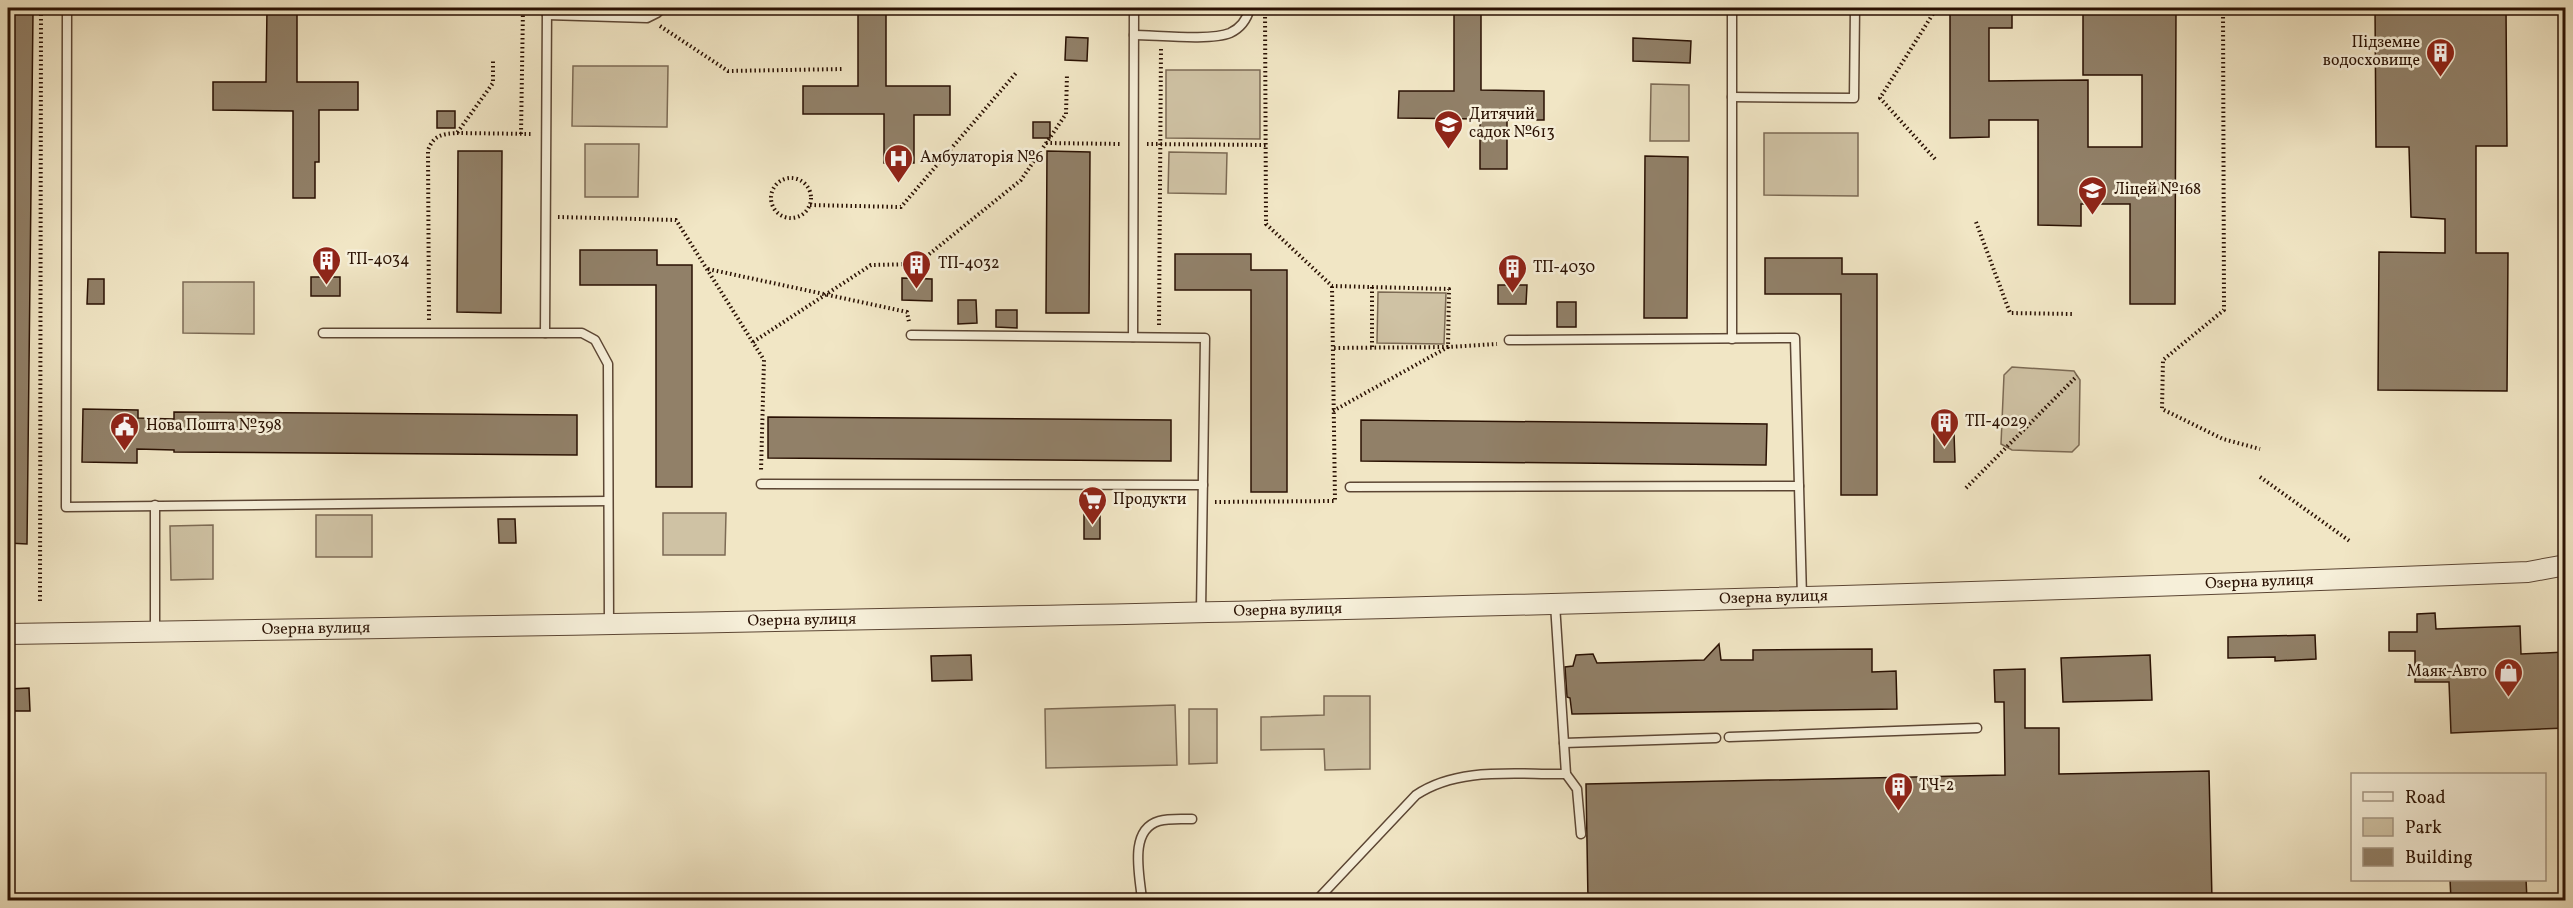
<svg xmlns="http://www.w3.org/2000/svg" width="2573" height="908" font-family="Vollkorn,serif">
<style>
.green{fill:#cfc2a4;stroke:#7c6a54;stroke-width:1.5}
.building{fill:#918068;stroke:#2a1103;stroke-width:1.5}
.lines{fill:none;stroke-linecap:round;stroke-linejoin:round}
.service-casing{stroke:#5c4634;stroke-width:11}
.tertiary-casing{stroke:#5c4634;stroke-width:22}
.path{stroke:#2a1103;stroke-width:4;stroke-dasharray:1.5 3;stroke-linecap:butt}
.service{stroke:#f6efd9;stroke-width:8}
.tertiary{stroke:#f6efd9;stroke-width:20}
.labels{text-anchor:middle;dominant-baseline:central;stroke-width:5;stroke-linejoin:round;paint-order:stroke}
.poi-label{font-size:16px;fill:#2a1103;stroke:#f6efd9;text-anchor:start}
.street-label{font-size:16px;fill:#2a1103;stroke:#f6efd9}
</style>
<rect width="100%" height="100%" fill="#f1e6c5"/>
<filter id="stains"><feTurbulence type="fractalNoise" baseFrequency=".00333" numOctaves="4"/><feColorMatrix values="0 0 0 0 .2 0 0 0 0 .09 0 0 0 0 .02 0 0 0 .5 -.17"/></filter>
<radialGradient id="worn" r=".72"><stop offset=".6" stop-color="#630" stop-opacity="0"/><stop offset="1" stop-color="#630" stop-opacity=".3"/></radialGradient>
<!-- green -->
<g class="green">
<path d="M573 66H668L667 127 572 126Z"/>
<path d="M1166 70H1260V139L1166 138Z"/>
<path d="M1651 84 1689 85V141H1650Z"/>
<path d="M1764 133H1858V196L1764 195Z"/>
<path d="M585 144H639L638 197H585Z"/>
<path d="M1169 152 1227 153 1226 194 1168 193Z"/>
<path d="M183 282H254V334L183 333Z"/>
<path d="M1378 292 1446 293 1444 344 1377 343Z"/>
<path d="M2012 367 2074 371 2080 380 2079 445 2072 452 2012 450 2001 444 2004 375Z"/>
<path d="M663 513H726L725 555H663Z"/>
<rect x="316" y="515" width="56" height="42"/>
<path d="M213 525V579L171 580 170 526Z"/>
<path d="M1324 696H1370V769L1325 770 1324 749 1261 750V717L1324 715Z"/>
<path d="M1175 705 1177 765 1046 768 1045 709Z"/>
<path d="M1189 709H1217V763L1189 764Z"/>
</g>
<!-- building -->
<g class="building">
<path d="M267 8H297V82H358V110H319V162H315V198H293V111L213 110V82H266Z"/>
<path d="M858 8H886V86H950V115H914V163H884V114H803V86H858Z"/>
<path d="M1454 8H1481V90L1544 91V120H1507V169H1480V119L1398 118 1399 91H1454Z"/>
<path d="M2083 8H2176L2175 304H2130V204H2081V226L2038 225V120H1989V137L1950 138V9H2012V28H1989V81L2088 80V147H2142V75H2083Z"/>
<path d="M2375 8H2506L2507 146H2476V253H2508L2507 391 2378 390 2379 252 2445 253V219L2411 217 2409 147H2376Z"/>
<path d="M8 11 33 12 27 544 8 543Z"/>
<path d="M1066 37 1088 38 1087 61 1065 60Z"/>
<path d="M1633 38 1691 41 1690 63 1633 61Z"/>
<rect x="437" y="111" width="18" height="17"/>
<rect x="1033" y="122" width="17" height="16"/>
<path d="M458 151H502L501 313 457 312Z"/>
<path d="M1047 151 1090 152 1089 313H1046Z"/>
<path d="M1645 156 1688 157 1687 318H1644Z"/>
<path d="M580 250H657V265H692V487H656V285H580Z"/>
<path d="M1175 254H1251V270H1287V492H1251V290H1175Z"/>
<path d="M1765 258H1842V274H1877V495H1841V294H1765Z"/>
<rect x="311" y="277" width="29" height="19"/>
<path d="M902 278 932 279V301L902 300Z"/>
<path d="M88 279H104V304H87Z"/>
<path d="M1498 285H1527L1526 304H1498Z"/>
<path d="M958 300H976L977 323 958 324Z"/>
<rect x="1557" y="302" width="19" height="25"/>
<path d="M996 310H1017V328L996 327Z"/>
<path d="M83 409 138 410V418L174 419V412L577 415V455L174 452V450L137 449V463L82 462Z"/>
<path d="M768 417 1171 420V461L768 458Z"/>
<path d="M1361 420 1767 424 1766 465 1361 461Z"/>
<path d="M1954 433 1955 462H1934V434Z"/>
<rect x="1084" y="511" width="16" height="28"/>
<path d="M498 519H515L516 543H499Z"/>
<path d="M2435 613 2436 629 2520 626 2521 654 2565 652V728L2451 733 2449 682H2415V651H2389V632H2417V614Z"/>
<path d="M2315 635 2316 659 2275 661V657L2228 658V637Z"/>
<path d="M1719 644 1721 660H1753V650L1872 649V672L1896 671 1897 709 1572 714 1570 698 1567 697 1565 667 1573 666 1576 655 1593 654 1597 663 1704 660Z"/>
<path d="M971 655 972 680 932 681 931 656Z"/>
<path d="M2150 655 2152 700 2063 702 2061 658Z"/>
<path d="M2025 669V728H2059V774L2209 771 2212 900H1588L1586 784 2005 775 2004 702H1995L1994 670Z"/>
<path d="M29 688 30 711H8V689Z"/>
<path d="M2450 879H2526L2527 900H2451Z"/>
</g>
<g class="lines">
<defs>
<g id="service">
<path d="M67 8 66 507 608 501"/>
<path d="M1732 8V339"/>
<path d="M547 15 647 18 657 13 662 8"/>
<path d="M1134 35C1156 35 1211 41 1230 33 1241 28 1247 19 1250 8"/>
<path d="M1732 97 1854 98 1855 8"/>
<path d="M323 333H582L595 340 608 364 609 624"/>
<path d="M545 333 547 8"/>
<path d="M911 335 1205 338 1201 612"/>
<path d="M1133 337 1134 8"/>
<path d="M1509 340 1795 338 1802 597"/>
<path d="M761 484 1203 485"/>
<path d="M1350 487 1799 486"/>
<path d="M1555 604 1566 774 1577 789 1581 834"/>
<path d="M155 631V505"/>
<path d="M1729 737 1977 728"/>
<path d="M1564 743 1716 738"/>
<path d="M1142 900C1140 876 1128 830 1159 821 1169 818 1181 819 1192 819"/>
<path d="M1317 900 1416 795C1459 766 1517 775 1566 774"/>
</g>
<g id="tertiary">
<path id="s1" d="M8 634C848 621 1688 606 2528 572L2566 565"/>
</g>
</defs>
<!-- service casing -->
<use href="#service" class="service-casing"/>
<!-- tertiary casing -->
<use href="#tertiary" class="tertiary-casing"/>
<!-- path -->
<g class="path">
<path d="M1265 8 1266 224 1332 286 1449 289 1448 347 1332 348"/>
<path d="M2223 8 2224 310 2163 360 2162 409 2223 439 2260 449"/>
<path d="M660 26 728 71 844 69"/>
<path d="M457 133 533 134"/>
<path d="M521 134 523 8"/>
<path d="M1046 143 1121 144"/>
<path d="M1147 144 1266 145"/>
<path d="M1935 159 1880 98 1936 9"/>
<circle cx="791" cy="198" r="20"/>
<path d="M810 205 901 207 1016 73"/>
<path d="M558 217 676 220 764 360 761 471"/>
<path d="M1976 222 2010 313 2072 314"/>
<path d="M708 269 907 312 909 322"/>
<path d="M1372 287V348"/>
<path d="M429 320 428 150C434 135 442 134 457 133L493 83V59"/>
<path d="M1159 325 1161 48"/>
<path d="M753 342 871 265 917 264 1021 180 1066 114 1067 74"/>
<path d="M1333 411 1448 347 1497 344"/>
<path d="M2260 477 2351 542"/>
<path d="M1966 488 2077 376"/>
<path d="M1215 502 1335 501 1332 286"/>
<path d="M40 601 41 8"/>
</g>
<!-- service -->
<use href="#service" class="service"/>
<!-- tertiary -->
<use href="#tertiary" class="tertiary"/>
</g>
<!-- icons -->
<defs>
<symbol id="building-pin" viewBox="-11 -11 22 30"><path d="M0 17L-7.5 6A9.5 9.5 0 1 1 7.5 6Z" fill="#8f2418" stroke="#f6efd9"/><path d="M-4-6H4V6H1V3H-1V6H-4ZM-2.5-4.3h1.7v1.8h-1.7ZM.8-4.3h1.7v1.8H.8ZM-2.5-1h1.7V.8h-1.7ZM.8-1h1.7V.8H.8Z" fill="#fff"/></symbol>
<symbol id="school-pin" viewBox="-11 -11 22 30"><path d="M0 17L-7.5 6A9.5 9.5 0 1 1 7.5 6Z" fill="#8f2418" stroke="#f6efd9"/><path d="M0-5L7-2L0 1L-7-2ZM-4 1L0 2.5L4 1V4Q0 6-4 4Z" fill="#fff"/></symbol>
<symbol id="hospital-pin" viewBox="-11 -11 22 30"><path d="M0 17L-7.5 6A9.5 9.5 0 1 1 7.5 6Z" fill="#8f2418" stroke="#f6efd9"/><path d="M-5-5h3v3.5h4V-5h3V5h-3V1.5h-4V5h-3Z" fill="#fff"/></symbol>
<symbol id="civic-pin" viewBox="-11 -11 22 30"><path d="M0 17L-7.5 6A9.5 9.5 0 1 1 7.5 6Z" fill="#8f2418" stroke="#f6efd9"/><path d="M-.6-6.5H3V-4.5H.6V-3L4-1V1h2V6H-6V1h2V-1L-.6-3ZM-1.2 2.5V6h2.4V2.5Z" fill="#fff"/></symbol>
<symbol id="supermarket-pin" viewBox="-11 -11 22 30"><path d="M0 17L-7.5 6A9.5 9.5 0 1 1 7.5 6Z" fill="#8f2418" stroke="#f6efd9"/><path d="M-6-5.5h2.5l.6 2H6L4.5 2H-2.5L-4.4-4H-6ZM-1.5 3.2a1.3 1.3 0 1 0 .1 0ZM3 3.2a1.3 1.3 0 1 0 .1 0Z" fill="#fff"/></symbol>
<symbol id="shop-pin" viewBox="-11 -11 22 30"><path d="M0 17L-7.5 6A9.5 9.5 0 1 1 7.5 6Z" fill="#8f2418" stroke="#f6efd9"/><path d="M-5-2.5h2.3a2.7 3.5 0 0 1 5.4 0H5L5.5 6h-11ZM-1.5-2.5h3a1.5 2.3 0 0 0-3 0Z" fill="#fff"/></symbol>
</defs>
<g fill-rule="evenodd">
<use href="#building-pin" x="2424" y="36" width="33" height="45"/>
<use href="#school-pin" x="1432" y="108" width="33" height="45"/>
<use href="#hospital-pin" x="882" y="142" width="33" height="45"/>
<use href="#school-pin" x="2076" y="174" width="33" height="45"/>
<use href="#building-pin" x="310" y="244" width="33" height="45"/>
<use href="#building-pin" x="900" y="248" width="33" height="45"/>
<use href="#building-pin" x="1496" y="252" width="33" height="45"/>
<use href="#building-pin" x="1928" y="406" width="33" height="45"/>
<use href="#civic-pin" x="108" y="410" width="33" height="45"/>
<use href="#supermarket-pin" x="1076" y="484" width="33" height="45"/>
<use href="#shop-pin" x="2492" y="656" width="33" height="45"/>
<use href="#building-pin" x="1882" y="770" width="33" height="45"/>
</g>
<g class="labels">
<!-- poi labels -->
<g class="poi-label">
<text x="2420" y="43" text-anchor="end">Підземне<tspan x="2420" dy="18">водосховище</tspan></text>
<text x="1469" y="115">Дитячий<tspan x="1469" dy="18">садок №613</tspan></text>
<text x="920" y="158">Амбулаторія №6</text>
<text x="2114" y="190">Ліцей №168</text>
<text x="347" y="260">ТП-4034</text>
<text x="938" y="264">ТП-4032</text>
<text x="1533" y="268">ТП-4030</text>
<text x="1965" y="422">ТП-4029</text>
<text x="146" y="426">Нова Пошта №398</text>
<text x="1113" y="500">Продукти</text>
<text x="2487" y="672" text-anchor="end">Маяк-Авто</text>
<text x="1919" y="786">ТЧ-2</text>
</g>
<!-- street labels -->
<g class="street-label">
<text stroke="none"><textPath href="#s1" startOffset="2252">Озерна вулиця</textPath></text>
<text stroke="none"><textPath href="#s1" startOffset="1766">Озерна вулиця</textPath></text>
<text stroke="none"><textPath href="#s1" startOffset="1280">Озерна вулиця</textPath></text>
<text stroke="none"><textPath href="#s1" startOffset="794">Озерна вулиця</textPath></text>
<text stroke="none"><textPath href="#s1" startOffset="308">Озерна вулиця</textPath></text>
</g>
</g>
<!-- margin -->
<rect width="2573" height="908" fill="none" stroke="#f1e6c5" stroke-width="30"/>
<rect x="9" y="9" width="2555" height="890" fill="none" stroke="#2a1103" stroke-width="3"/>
<rect x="15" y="15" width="2543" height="878" fill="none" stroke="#2a1103" stroke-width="1.5"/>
<!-- legend -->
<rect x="2351" y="773" width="195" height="108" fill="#f6efd9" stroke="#a49683" stroke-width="1.5"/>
<rect x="2363" y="792" width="30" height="9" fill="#f6efd9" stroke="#a49683" stroke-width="1.5"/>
<text x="2405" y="803" font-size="18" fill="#2a1103">Road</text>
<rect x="2363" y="818" width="30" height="18" fill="#cfc2a4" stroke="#a49683" stroke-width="1.5"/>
<text x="2405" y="833" font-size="18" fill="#2a1103">Park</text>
<rect x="2363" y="848" width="30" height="18" fill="#918068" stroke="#a49683" stroke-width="1.5"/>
<text x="2405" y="863" font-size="18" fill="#2a1103">Building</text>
<rect width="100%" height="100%" filter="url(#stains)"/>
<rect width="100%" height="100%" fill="url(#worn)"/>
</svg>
